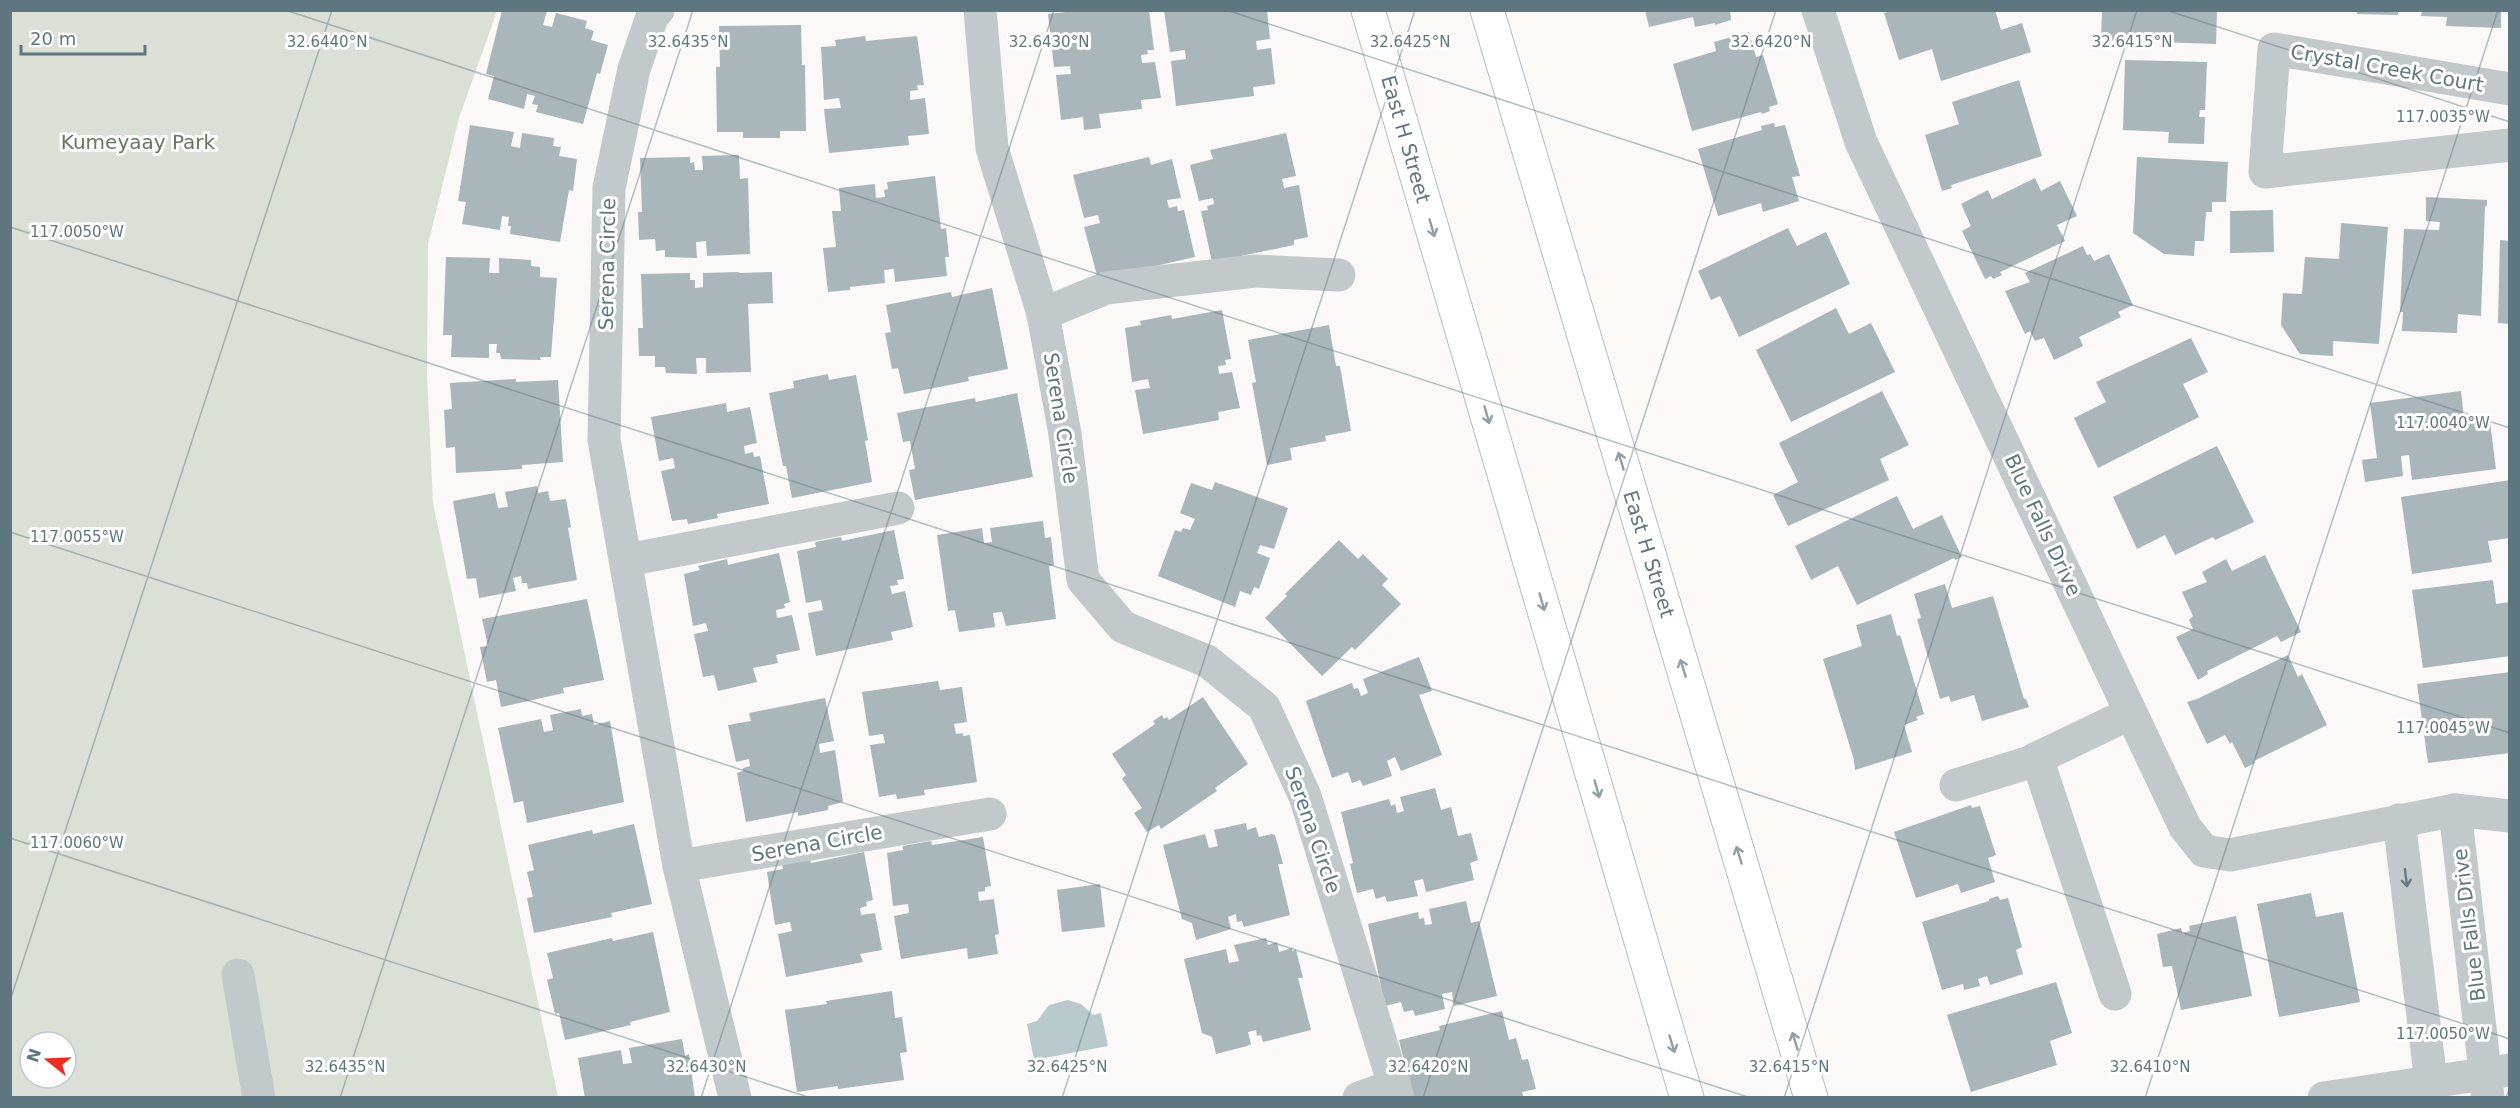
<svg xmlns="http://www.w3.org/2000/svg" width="2520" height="1108" font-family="'DejaVu Sans',sans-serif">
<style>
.green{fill:#dbe0d6;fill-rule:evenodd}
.water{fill:#b9cacc}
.building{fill:#a9b6ba}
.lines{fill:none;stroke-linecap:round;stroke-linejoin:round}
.major-casing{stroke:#b5bdc0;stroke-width:35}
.minor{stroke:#c2c9cb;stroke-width:33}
.major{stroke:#fff;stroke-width:33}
.oneway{stroke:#8e9fa5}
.oneway2{stroke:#637a83}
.ticks{fill:none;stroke:#5e767f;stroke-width:1.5;stroke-opacity:0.45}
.labels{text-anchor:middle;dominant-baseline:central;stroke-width:6;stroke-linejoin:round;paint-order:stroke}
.street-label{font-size:20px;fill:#5e767f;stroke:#fff}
.park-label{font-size:20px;fill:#66775d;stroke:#fff}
.ticks-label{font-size:15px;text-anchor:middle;fill:#5e767f;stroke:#fff;stroke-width:6;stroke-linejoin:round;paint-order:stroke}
</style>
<rect width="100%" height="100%" fill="#faf9f7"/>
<!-- green -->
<path class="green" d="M10 11H497L459 118 428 244 427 375 433 503 558 1097H11ZM30 1042H66V1078H30Z"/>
<!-- water -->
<path class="water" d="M1068 1000 1081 1004 1093 1015 1101 1013 1108 1046 1034 1060 1027 1024 1037 1021 1049 1005Z"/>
<!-- building -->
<g class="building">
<path d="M502 10 547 11 543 25 552 27 556 13 587 21 585 28 594 31 591 40 608 45 600 74 597 73 583 124 536 112 538 105 532 104 535 96 527 94 524 109 488 99 494 76 486 74Z"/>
<path d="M1066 10H1149L1154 50H1147L1148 54 1141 55 1142 63 1155 62 1161 98 1141 100 1142 109 1099 114 1101 128 1084 130 1083 117 1061 120 1056 75 1071 74 1070 66 1054 67 1048 14 1066 12Z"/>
<path d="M1164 10H1267L1270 39 1256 41 1257 50 1271 48 1275 84 1253 87 1254 96 1176 106 1171 61 1186 59 1185 50 1170 52Z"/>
<path d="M1645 10H1730L1731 20 1715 25V23L1695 27 1693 17 1649 27Z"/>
<path d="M1894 10H1995L2001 30 2022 23 2031 52 1941 81 1932 49 1899 60 1884 13Z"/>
<path d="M2102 10H2217L2216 44 2101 40Z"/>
<path d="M2357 10H2398V15L2357 14Z"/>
<path d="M2422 10H2501V28L2446 26 2447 17 2421 16Z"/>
<path d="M801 25 802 65H805L806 131H780V138H743V132H717L716 67H720L719 26Z"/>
<path d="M1749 32 1756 57 1763 55 1778 104 1769 107 1770 111 1762 114 1761 112 1692 131 1673 64 1716 51 1714 42Z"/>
<path d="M865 36 866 41 917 36 924 85H917L918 90 910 91V100L925 98 929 134 908 136 909 145 829 153 824 109 841 108 839 98 824 100 821 47 836 46 835 40Z"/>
<path d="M2125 60 2207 62 2205 110H2200L2199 117H2205L2204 144 2168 143 2169 132 2123 130Z"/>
<path d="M2019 80 2042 156 1951 185 1952 188 1942 191 1925 135 1959 124 1952 102Z"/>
<path d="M1774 123 1775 127 1785 125 1800 176 1792 177 1799 201 1763 212 1761 203 1718 216 1698 149 1762 130 1761 126Z"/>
<path d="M470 125 514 132 511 146 520 148 522 133 554 138 553 146 561 147 559 156 577 159 573 191 569 190 560 242 510 234 511 226H508L509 217 502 216 500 230 462 224 466 202 458 201Z"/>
<path d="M1286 133 1296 176 1282 179 1284 188 1299 185 1308 237 1294 240V245L1212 262 1201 211 1208 210 1207 206 1214 204 1213 198 1199 201 1190 165 1213 159 1210 150Z"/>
<path d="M739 155 740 179 748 178 750 254 707 256 706 241 696 242 697 258 665 257V250L656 251 655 239 639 240 638 212H642L640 158 690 157V163L694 162 695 170H703L702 156Z"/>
<path d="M1149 157 1151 165 1172 159 1181 198 1167 200 1169 208 1177 206 1178 211 1184 210 1195 257 1098 279 1084 227 1100 223 1098 215 1084 218 1073 175Z"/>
<path d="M2137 157 2228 162 2226 202H2212V212H2206L2204 241H2195L2194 256 2164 254 2133 233Z"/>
<path d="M935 176 941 229 946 228 949 257H945L947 276 895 282 894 269 884 270 885 283 850 287V290L828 292 823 248 836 247 832 211H841L839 188 875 184 876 198 885 197 884 190 888 189 887 182Z"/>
<path d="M2035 178 2041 191 2060 181 2077 216 2057 225 2065 241 2000 272 2002 275 1993 279 1991 276 1985 279 1962 231 1971 226 1961 204 1988 190 1992 199Z"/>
<path d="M2426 197 2487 200V206H2485L2481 316 2458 314 2457 333 2402 331 2403 312H2400L2404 229 2439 230 2440 222 2426 221Z"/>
<path d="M2273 210 2274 252 2230 253V211Z"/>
<path d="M2341 223 2388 227 2379 344 2333 341V356L2300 354 2281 325 2283 293 2302 294 2305 257 2339 259Z"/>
<path d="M1788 228 1797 246 1826 232 1850 284 1739 337 1720 296 1711 300 1698 271Z"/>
<path d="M2500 240 2510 241V324L2498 323Z"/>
<path d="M2083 246 2087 255 2090 254 2094 261 2109 254 2133 305 2118 312 2121 317 2079 337 2083 346 2054 360 2044 338 2035 341 2030 331 2025 334 2005 291 2030 282 2025 273Z"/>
<path d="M446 257 490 258 489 273H499V258L531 260V266L540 267V277L557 278 551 357H540L541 360 501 359 500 353H496L497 344H489V358L451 357 452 335H443Z"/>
<path d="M739 272V273L772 272 773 303 748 304 751 372 706 373V358H696L697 374 666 373 665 367H655V356H639L638 328H643L641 274 690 273V280H695V288L703 287V273Z"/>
<path d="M992 288 1008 369 968 377 969 381 904 394 898 368 892 369 885 333 891 332 886 305 951 292 952 297Z"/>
<path d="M1836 308 1849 334 1871 323 1895 372 1791 422 1756 350Z"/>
<path d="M1222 310 1231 359 1225 360 1226 365 1218 366 1219 374 1232 372 1240 408 1218 412 1219 420 1143 434 1135 390 1150 388 1148 379 1132 382 1125 328 1141 325 1140 321 1171 315 1172 319Z"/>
<path d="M1329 325 1336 366H1340L1351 431 1325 436 1326 441 1290 448 1292 460 1267 465 1252 383 1256 382 1248 340Z"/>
<path d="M2191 338 2208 372 2183 384 2199 417 2098 468 2074 418 2106 402 2096 382Z"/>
<path d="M828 374 829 380 856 375 868 440 865 441 872 482 792 498 786 466H783L769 393 794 388 793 381Z"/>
<path d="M516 379V382L558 380 563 462 522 465V469L456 473 455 447 446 448 444 410 452 409 450 383Z"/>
<path d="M1882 391 1909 445 1880 459 1889 480 1788 526 1773 495 1798 482 1779 443Z"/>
<path d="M2461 391 2464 418 2489 414 2496 469 2412 480 2409 455 2401 456 2403 476 2365 482 2362 460 2377 458 2370 403Z"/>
<path d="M1017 393 1033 477 915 500 909 470 915 469 910 441 903 442 897 413 975 398 976 402Z"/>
<path d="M726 403 727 412 750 407 757 443 744 446 745 454 753 452 754 457 760 456 769 504 717 514 718 518 688 524 687 519 672 521 661 471 675 468 673 458 659 461 651 417Z"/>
<path d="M2217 446 2254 522 2215 540 2213 537 2175 555 2165 535 2137 549 2113 497Z"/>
<path d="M2510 480V538L2488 541 2492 562 2412 574 2401 497Z"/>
<path d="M1215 482 1288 508 1274 549 1260 545 1257 553 1270 558 1259 589 1254 587 1251 595 1240 591 1235 607 1158 576 1175 530 1181 532 1183 528 1190 530 1195 519 1180 513 1191 483 1212 490Z"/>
<path d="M537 486 538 493 548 491 550 501 566 499 571 527 568 528 577 580 528 589 527 583H522L521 576 513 578 516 591 479 598 476 578 467 579 453 501 495 493 498 508 508 507 505 492Z"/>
<path d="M1897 496 1913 529 1942 515 1962 557 1955 560 1954 558 1857 605 1838 566 1811 580 1795 546Z"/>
<path d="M1043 521 1045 538 1051 537 1054 565 1049 566 1056 619 1006 626 1002 612 993 613 995 627 959 632 955 610 948 611 937 535 982 528 984 543 992 542 990 528Z"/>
<path d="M894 530 904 579 897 580 898 585 890 586 892 594 905 591 913 627 891 632 893 640 816 656 808 613 823 610 821 600 806 603 797 551 816 547 815 542 841 537 842 541Z"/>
<path d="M1339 540 1358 559 1363 554 1388 579 1382 585 1401 604 1355 650 1352 647 1322 676 1265 618 1287 596 1285 594Z"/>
<path d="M779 553 790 602 784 604 785 608 776 610 777 618 792 615 800 650 776 655 778 663 753 668 757 682 718 691 714 675 703 677 694 634 708 631 706 623 693 626 684 574 700 570 698 566 727 559 728 565Z"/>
<path d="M2265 555 2301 632 2281 642 2277 636 2207 671 2208 674 2198 680 2176 637 2193 629 2189 620 2193 616 2182 592 2207 582 2202 572 2226 559 2232 571Z"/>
<path d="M2493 580 2496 604 2510 602V656L2423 668 2412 590Z"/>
<path d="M1945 584 1952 608 1993 596 2024 699H2026L2029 707 1982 721 1974 695 1951 702 1949 696 1940 699 1917 619 1921 618 1914 594Z"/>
<path d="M587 599 604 680 563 688 564 693 501 707 496 680 487 682 480 647 488 646 482 619Z"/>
<path d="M1891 614 1897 636 1900 635 1924 714 1916 717 1918 720 1904 725 1912 752 1855 770 1854 760 1823 659 1862 646 1856 625Z"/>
<path d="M2288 655 2298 677 2302 674 2327 725 2254 761 2255 763 2245 768 2232 742 2230 744 2225 735 2207 744 2187 702 2197 699Z"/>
<path d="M1419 657 1432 691 1419 695 1442 755 1401 771 1395 757 1387 761 1392 776 1363 786 1360 780 1352 783 1348 772 1332 778 1306 701 1352 683 1354 689 1358 688 1361 696 1368 693 1363 679Z"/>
<path d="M2510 672V753L2428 763 2417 684Z"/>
<path d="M938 681 940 690 962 687 967 722 954 724 956 734 963 733V736L970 735 977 782 924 790 925 795 897 799 896 794 879 797 870 745 885 743 883 734 869 736 862 692Z"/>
<path d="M1203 697 1248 764 1215 788 1217 791 1161 829 1159 825 1147 832 1134 813 1142 808 1122 779 1126 775 1112 754 1155 724 1153 721 1162 715 1164 719 1167 717 1169 720Z"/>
<path d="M825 698 834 741 819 744 820 753 835 750 843 802 828 806V810L798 816V812L746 822 737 773 743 771V768L750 766 749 759 736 762 728 725 751 721 749 713Z"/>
<path d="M581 709 582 716 592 714 594 725 610 721 624 802 527 823 523 801 514 803 498 728 541 719 544 732 553 730 550 715Z"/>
<path d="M1435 788 1441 810 1451 807 1458 836 1471 833 1478 860 1470 863 1474 880 1426 892 1423 879 1414 881 1418 896 1387 902 1385 896 1376 899 1373 889 1357 893 1350 864 1353 863 1341 812 1389 799 1391 806 1395 804 1397 813 1404 811 1400 797Z"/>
<path d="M1971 805 1972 808 1980 806 1996 855 1988 858 1995 882 1961 893 1958 884 1916 898 1894 832Z"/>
<path d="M1246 823 1247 830 1256 827 1259 837 1272 834 1275 835 1283 864H1278L1290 915 1244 927 1242 921 1237 922 1236 914 1228 917 1231 929 1196 940 1192 923 1182 919 1163 845 1205 834 1209 848 1218 846 1214 830Z"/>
<path d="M634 824 652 904 611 913 612 917 534 933 527 898 533 897 527 872 534 870 528 845 592 830 593 834Z"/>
<path d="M983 837 991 886 985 887V891L978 892 979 901 994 899 999 934 995 935 998 954 968 959 967 948 901 959 894 916 909 913 908 904 893 906 887 853 903 850V846L931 841 932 845Z"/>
<path d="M864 852 873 900 866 902 867 906 860 908 861 915 875 913 882 950 860 954 863 962 786 977 778 934 792 931 790 922 775 925 767 872 783 869 782 865 810 859 811 863Z"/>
<path d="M1100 884 1105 927 1062 932 1057 890Z"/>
<path d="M2311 893 2316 917 2343 912 2360 1002 2279 1017 2257 904Z"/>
<path d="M1998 896 2000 900 2008 898 2022 947 2016 950 2023 974 1990 985 1987 976 1978 979 1980 986 1964 990 1963 984 1942 990 1922 922 1989 901V899Z"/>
<path d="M1466 901 1471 923 1479 921 1497 996 1454 1006 1452 992 1442 994 1445 1009 1415 1016 1413 1010 1404 1012 1401 1002 1385 1006 1368 924 1418 912 1419 919 1424 918 1425 925 1432 924 1429 909Z"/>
<path d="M2236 916 2252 996 2181 1010 2172 966 2163 967 2157 934 2181 928 2182 933 2190 931 2189 926Z"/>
<path d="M653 932 670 1012 630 1022 631 1025 565 1040 559 1013 555 1014 547 980 553 978 547 953 612 938 613 941Z"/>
<path d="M1266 938 1268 945 1277 942 1279 952 1292 948V951L1296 950 1303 978H1298L1311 1030 1263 1042 1261 1035 1257 1036 1256 1030 1248 1032 1251 1044 1247 1046 1216 1054 1212 1037 1202 1033 1184 959 1226 949 1229 963 1239 961 1234 945Z"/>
<path d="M2056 982 2072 1033 2050 1041 2057 1065 1971 1092 1947 1015Z"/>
<path d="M892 991 895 1018 902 1017 907 1052 900 1053 904 1080 838 1089V1086L797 1092 785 1010 827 1004 826 1001Z"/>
<path d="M1502 1011 1509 1040 1516 1038 1522 1060 1528 1059 1536 1089 1522 1092 1524 1098H1413L1399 1040 1440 1030 1439 1026Z"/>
<path d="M682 1039 685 1056 689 1054 695 1098H585L578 1058 621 1050 623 1064 632 1063 629 1048Z"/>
</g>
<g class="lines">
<defs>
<g id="major">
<path d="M1368 10 1687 1098"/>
<path d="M1487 10 1811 1098"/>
</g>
</defs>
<!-- major casing -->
<use href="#major" class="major-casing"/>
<!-- minor -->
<g class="minor">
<path d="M658 10 652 17 634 69 609 188 604 440 679 866 735 1098"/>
<path d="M980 10 992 148 1043 314 1065 434 1083 580 1123 627 1207 661 1264 707 1305 796 1398 1098"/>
<path d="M1818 10 1861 142 2185 827 2204 851 2230 855 2455 810 2510 816"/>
<path d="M2510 89 2274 49 2265 172 2510 145"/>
<path d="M1043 314 1106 288 1255 271 1339 275"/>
<path d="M627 560 898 508"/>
<path d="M2037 758 2115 994"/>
<path d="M1956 785 2027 763 2131 713"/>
<path d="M2455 810 2488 1098"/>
<path d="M2399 820 2433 1098"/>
<path d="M679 866 990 814"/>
<path d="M238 975 259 1098"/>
<path d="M1359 1098 1395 1085"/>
<path d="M2324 1098 2510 1070"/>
</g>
<!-- major -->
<use href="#major" class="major"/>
</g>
<!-- one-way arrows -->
<defs><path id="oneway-shaft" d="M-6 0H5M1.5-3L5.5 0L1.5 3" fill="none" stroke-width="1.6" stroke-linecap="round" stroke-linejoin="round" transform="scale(1.5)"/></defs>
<g class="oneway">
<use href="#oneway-shaft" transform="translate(1432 228) rotate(74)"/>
<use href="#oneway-shaft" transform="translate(1487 415) rotate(74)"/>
<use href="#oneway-shaft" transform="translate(1621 461) rotate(-107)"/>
<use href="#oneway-shaft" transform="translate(1542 602) rotate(74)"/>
<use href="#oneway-shaft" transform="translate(1683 668) rotate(-107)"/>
<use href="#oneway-shaft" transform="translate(1597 789) rotate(74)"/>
<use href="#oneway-shaft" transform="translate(1739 855) rotate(-107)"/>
<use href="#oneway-shaft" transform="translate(1795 1041) rotate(-107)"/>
<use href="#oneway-shaft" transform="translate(1672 1044) rotate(73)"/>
</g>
<use class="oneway2" href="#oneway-shaft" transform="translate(2406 878) rotate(83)"/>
<!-- ticks -->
<path class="ticks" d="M285 10 2510 733M1226 10 2510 428M2166 10 2510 122M10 227 2510 1039M10 532 1751 1098M10 838 811 1098M10 1001 332 10M340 1098 693 10M701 1098 1054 10M1062 1098 1415 10M1423 1098 1776 10M1784 1098 2137 10M2145 1098 2498 10M2506 1098 2510 1087"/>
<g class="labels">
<!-- street labels -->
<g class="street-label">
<text transform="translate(2387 68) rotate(10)">Crystal Creek Court</text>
<text transform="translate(1406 139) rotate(74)">East H Street</text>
<text transform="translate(607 264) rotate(-89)">Serena Circle</text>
<text transform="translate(1061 418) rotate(81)">Serena Circle</text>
<text transform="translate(2043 525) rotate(65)">Blue Falls Drive</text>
<text transform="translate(1649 554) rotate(73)">East H Street</text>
<text transform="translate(1313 830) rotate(71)">Serena Circle</text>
<text transform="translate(817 843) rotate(-10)">Serena Circle</text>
<text transform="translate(2469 925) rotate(-97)">Blue Falls Drive</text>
</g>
<!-- park labels -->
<g class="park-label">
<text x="138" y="142">Kumeyaay Park</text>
</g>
</g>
<g class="ticks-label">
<text x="327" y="47">32.6440°N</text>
<text x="688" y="47">32.6435°N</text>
<text x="1049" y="47">32.6430°N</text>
<text x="1410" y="47">32.6425°N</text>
<text x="1771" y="47">32.6420°N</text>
<text x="2132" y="47">32.6415°N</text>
<text x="2443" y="122">117.0035°W</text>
<text x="77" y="237">117.0050°W</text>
<text x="2443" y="428">117.0040°W</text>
<text x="77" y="542">117.0055°W</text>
<text x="2443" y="733">117.0045°W</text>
<text x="77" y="848">117.0060°W</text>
<text x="2443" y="1039">117.0050°W</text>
<text x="345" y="1072">32.6435°N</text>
<text x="706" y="1072">32.6430°N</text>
<text x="1067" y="1072">32.6425°N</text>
<text x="1428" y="1072">32.6420°N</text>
<text x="1789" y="1072">32.6415°N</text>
<text x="2150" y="1072">32.6410°N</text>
</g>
<!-- border -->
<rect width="2520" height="1108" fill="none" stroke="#5e767f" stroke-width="24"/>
<!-- north arrow -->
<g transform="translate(48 1060) rotate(288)"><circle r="28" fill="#ffffff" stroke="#bfc8cc" stroke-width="1.5"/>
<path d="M0-4.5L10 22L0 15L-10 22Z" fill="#f42b1c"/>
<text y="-9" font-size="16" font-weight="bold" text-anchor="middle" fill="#5e767f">N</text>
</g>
<!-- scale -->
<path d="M21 45v9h124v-9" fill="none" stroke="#5e767f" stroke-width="3"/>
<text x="30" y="45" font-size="18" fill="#5e767f" stroke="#ffffff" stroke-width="4.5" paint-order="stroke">20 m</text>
</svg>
